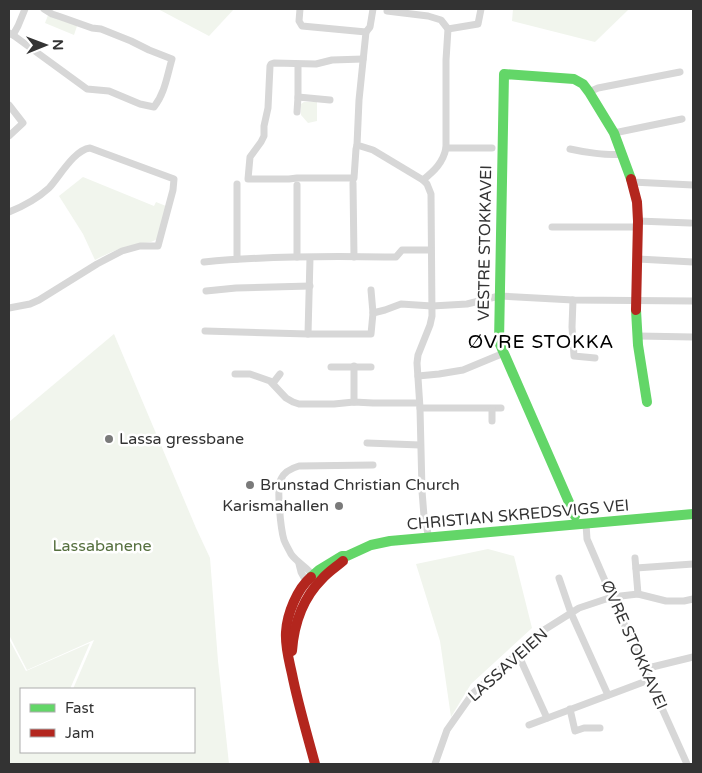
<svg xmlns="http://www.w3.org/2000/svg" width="702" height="773" font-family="'Varela Round',sans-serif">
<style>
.green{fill:#f1f5ed}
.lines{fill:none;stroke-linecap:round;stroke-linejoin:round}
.street{stroke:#d7d7d7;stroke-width:7}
.fast{stroke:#63d668;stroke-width:10}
.jam{stroke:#b3261e;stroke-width:10}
.poi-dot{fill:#7a7a7a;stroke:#fff;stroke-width:2}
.labels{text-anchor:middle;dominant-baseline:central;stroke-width:5;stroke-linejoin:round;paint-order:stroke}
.street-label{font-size:16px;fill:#333;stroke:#fff}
.poi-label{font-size:16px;fill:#333;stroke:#fff;text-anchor:start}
.park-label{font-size:16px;fill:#56703f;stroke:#fff}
.quarter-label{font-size:19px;letter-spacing:1px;fill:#000;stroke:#fff}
</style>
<rect width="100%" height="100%" fill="#fff"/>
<!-- green -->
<g class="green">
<path d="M158 9H234L209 36Z"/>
<path d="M513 9H629L595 42 512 21Z"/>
<path d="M50 10 78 23 74 35 45 23Z"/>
<path d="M304 102H317V121L308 123 301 115V104Z"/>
<path d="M83 177 154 206 156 202 166 206 157 239C150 244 142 242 134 245 119 248 109 253 95 260L83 234 59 196Z"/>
<path d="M114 334 196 528 210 558 218 661 229 764H9V639L26 671 90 643 70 689H21V752H194V689H73L94 640 27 670 9 635V422Z"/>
<path d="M488 549 514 556 532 628 471 684 451 717 440 641 416 564Z"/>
</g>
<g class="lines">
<!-- street -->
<g class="street">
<path d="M300 9 299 21 302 26 366 32 359 100 357 145 373 150 423 180 427 184 431 194 432 316 430 325 418 355 417 363 420 408 422 491 424 516 429 538"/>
<path d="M387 11 428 16 441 20 448 29 446 60V148C443 163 434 171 423 180"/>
<path d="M448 29 478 24 481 9"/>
<path d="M366 32 370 27 373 9"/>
<path d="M9 33 13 35 87 89 109 91 140 104 154 107C165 93 167 76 172 59L149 50 131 41 101 29 92 28 61 17 52 14 44 9"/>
<path d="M13 35 18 26 25 9"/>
<path d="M589 92 598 88 680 72"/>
<path d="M298 97 330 100"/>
<path d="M9 105 23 123 9 136"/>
<path d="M297 112 298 97V64"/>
<path d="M614 133 682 119"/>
<path d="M357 145 356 149 354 178H297L289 179H248L250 157 261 142 264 136V126L268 108 270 66 271 64 274 63 316 64 332 60 363 59"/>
<path d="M446 148H492"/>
<path d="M570 149C583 152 609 156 621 154"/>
<path d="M632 182 693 185"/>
<path d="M353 183 354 257"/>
<path d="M237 184V259"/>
<path d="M297 185V257"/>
<path d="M9 212C24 206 37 199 49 188 60 176 74 150 90 148L174 179 173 190 158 246H140L122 251 97 264 39 300 30 304 9 308"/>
<path d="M638 221 690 223"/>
<path d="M552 227H638"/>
<path d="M310 258 308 334H371L373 313 371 290"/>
<path d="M638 259 693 262"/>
<path d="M204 262C264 256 325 256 385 257H396L402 250H430"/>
<path d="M206 291 236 288 310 286"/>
<path d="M573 300 572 327 574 356 595 358"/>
<path d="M373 313 385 310 401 304 432 306 467 304 499 296 573 300 693 301"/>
<path d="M205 331 308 334"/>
<path d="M638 336 693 337"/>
<path d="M331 367H371"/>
<path d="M235 374H250L270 381 286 398 293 402 299 404H334L354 402 373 403H419"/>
<path d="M418 376 439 374 463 370 504 353"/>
<path d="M273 383 280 374"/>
<path d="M354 402V366"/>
<path d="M420 408H501"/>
<path d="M492 409V421"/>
<path d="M367 443 420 445"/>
<path d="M586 524 587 539 612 597 687 764"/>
<path d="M635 558 638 594"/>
<path d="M299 564 301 572 306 581 310 582"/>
<path d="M636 568 693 564"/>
<path d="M559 578 571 613 608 695"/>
<path d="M315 579C310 568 298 564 291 554 289 550 286 545 284 540 281 530 276 488 281 479 284 472 292 468 299 466L373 465"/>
<path d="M518 654 547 718"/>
<path d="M644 669 693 657"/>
<path d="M570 709 575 731 584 728H600"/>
<path d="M529 725 649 680"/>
<path d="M435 764 447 730 473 693 544 630 579 608 612 597 638 594 666 601H684L693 599"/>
</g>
<!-- fast -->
<g class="fast">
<path d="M636 310 638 345 647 402"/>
<path d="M575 516 499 342 504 74 574 79 583 84 589 92 614 133 631 179"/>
<path d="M311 577 319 570 342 556H347L371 545 390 541 693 514"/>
</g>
<!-- jam -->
<g class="jam">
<path d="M631 179 637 202 638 221 636 310"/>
<path d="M311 577C297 589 287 614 286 632 285 647 289 660 292 674 298 704 307 734 315 764"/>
<path d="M292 651C294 624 303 598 322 579 328 572 336 567 343 561"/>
</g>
</g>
<!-- markers -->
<g class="poi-dot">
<circle cx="109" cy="439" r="5"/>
<circle cx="250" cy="485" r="5"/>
<circle cx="339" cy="506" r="5"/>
</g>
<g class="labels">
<!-- street labels -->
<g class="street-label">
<text transform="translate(485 243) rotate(-89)">VESTRE STOKKAVEI</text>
<text transform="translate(518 515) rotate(-5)">CHRISTIAN SKREDSVIGS VEI</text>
<text transform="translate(634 645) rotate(66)">ØVRE STOKKAVEI</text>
<text transform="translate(508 665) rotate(-42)">LASSAVEIEN</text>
</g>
<!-- poi labels -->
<g class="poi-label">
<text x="119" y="439">Lassa gressbane</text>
<text x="260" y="485">Brunstad Christian Church</text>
<text x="329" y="506" text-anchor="end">Karismahallen</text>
</g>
<!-- park labels -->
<g class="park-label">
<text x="102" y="546">Lassabanene</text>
</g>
<!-- quarter labels -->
<g class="quarter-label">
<text x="541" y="342">ØVRE STOKKA</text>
</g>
</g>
<!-- border -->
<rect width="702" height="773" fill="none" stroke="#333333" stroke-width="20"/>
<!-- legend -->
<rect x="20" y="688" width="175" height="65" fill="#ffffff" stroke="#adadad"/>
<rect x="30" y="704" width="25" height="8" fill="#63d668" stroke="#adadad"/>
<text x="65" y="713" font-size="15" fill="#333333">Fast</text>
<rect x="30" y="729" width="25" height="8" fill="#b3261e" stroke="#adadad"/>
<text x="65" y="738" font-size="15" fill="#333333">Jam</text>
<!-- north arrow -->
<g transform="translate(45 45) rotate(89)" stroke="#ffffff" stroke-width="4" paint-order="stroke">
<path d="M0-4L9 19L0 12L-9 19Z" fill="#333333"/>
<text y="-8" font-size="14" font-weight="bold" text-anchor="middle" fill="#333333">N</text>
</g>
</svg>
